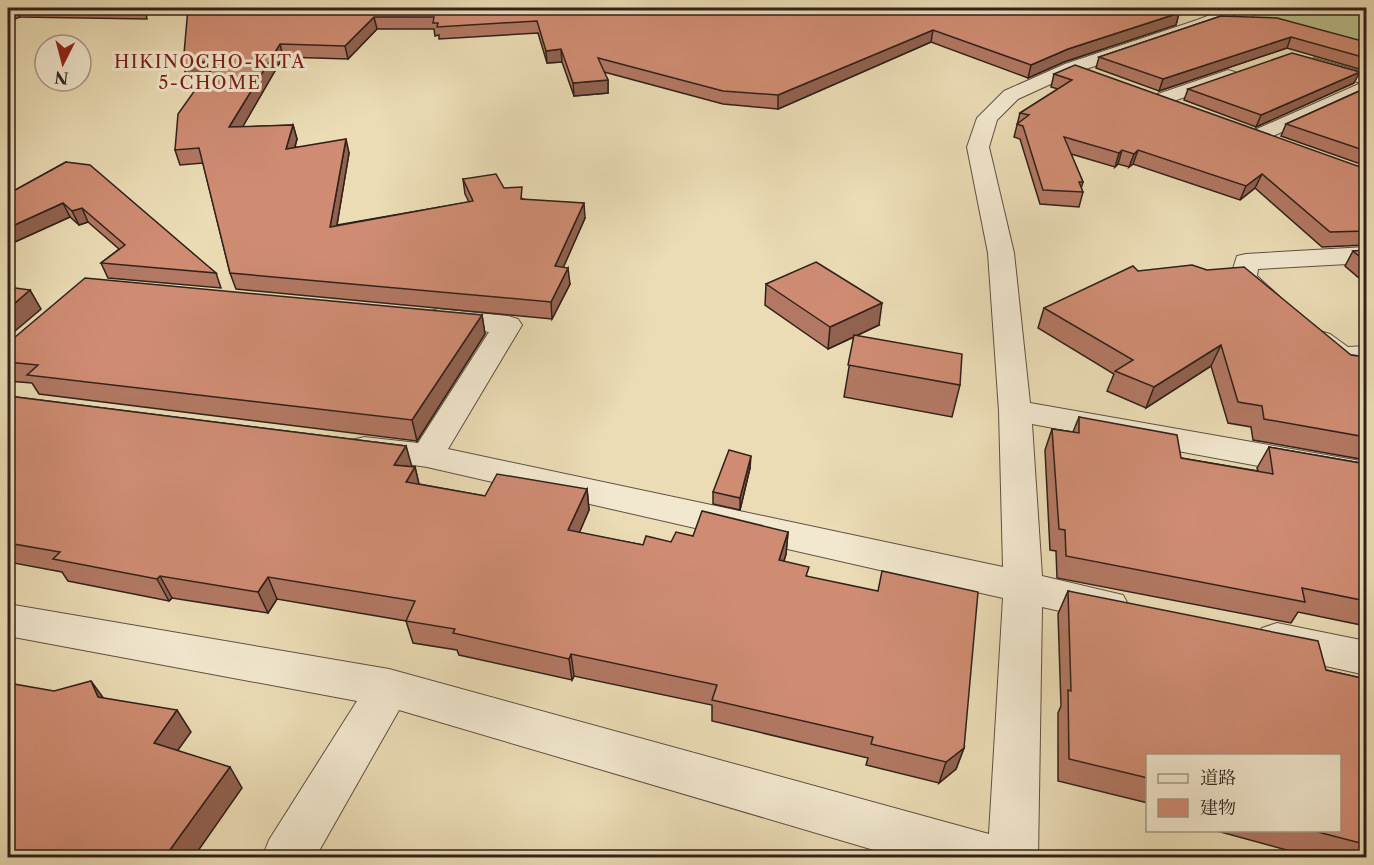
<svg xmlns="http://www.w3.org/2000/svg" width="1374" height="865" font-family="'Libre Caslon Text','Noto Serif JP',serif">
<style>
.green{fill:#bac08c;stroke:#757054;stroke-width:1.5}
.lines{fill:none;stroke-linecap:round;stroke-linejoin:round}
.minor-casing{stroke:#5f5042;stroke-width:2}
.minor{fill:#f2e8cf;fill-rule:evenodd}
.wall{fill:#b27863;stroke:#30211b;stroke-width:1.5}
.shaded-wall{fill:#916250;stroke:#30211b;stroke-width:1.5}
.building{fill:#cf8c73;stroke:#30211b;stroke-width:1.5}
.labels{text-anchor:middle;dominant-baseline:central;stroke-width:6;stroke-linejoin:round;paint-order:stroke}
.far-neighbourhood-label{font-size:18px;letter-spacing:1.5px;fill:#7a1f14;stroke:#f2e8cf}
</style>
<rect width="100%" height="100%" fill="#ebdcb5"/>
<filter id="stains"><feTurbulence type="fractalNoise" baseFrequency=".00333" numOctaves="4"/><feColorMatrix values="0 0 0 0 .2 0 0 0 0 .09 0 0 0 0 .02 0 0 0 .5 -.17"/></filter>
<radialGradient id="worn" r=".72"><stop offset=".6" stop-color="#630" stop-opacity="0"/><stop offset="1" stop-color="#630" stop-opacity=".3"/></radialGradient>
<!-- green -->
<path class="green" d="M1261 8H1366V60L1249 20Z"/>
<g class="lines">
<defs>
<g id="minor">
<path d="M1228 8H1248L1209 28 1077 72 1018 99 997 120 989 147 1014 253 1030 403 1366 462V486L1032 424 1042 576 1123 595 1129 606 1123 617 1109 622 1042 607 1038 858H901L399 710 315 858H262L269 840 357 701 8 636V604L389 669 989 834 1003 598 427 467 352 456 347 448 352 440 364 437 418 443 489 332 428 324 424 318 428 312 438 309 508 316 518 319 522 325 448 449 1003 567 999 411 988 253 967 147 977 118 1004 91 1065 64 1197 20Z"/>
<path d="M1314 58 1366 73V95L1264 140H1250L1246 136 1250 132 1361 83 1308 67 1305 63Z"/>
<path d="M1228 70 1235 72 1237 76 1235 80 1159 106 1149 100 1152 96Z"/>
<path d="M1366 247V263L1258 269 1257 276 1282 299 1278 305C1258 310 1240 294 1230 278L1237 256 1246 254Z"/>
<path d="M1320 331 1330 334 1348 347 1366 346V364C1339 367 1323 365 1305 340L1310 334Z"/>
<path d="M1277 623 1366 641V675L1262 652 1256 640 1262 628Z"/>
</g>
</defs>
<!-- minor casing -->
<use href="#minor" class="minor-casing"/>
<!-- minor -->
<use href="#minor" class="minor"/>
</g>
<!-- wall -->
<g class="wall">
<path d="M8 8H145L147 19 20 17Z"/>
<path d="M188 8 1121 11 1179 13 1176 25 1064 62 1028 78 931 42 778 109 723 104 604 72 608 80V93L574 96 562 62 547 63 538 33 439 39V35L435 36 434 29H377L348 59 283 57 242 127 293 125 297 139 295 147 349 153 337 225 469 202 465 194 463 179 504 188 523 199 585 218 563 267 570 284 552 319 236 289 230 273 203 163 180 165 175 150 207 75 187 78Z"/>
<path d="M1221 16 1366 42V71L1287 48 1159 91 1096 68 1099 57Z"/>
<path d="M1054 74 1366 169V245L1322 247 1255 188 1240 200 1133 164 1129 167 1118 164 1115 167 1071 154 1083 182 1081 189 1083 192 1079 207 1040 204 1020 139 1014 137 1020 113 1058 89 1051 87Z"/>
<path d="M1354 83 1256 127 1184 100 1188 89Z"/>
<path d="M1366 88V166L1281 136 1286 124Z"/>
<path d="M66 162 216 273 221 288 108 278 101 263 119 249 88 222 79 225 70 217 8 245V194Z"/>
<path d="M1366 250V284L1345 266 1353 251Z"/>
<path d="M1138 271 1351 355 1366 357V460L1253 440 1251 427 1228 423 1211 366 1146 408 1107 391 1114 374 1038 328 1044 308Z"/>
<path d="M766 284 879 325 856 336 960 385 952 417 844 397 854 337 828 349 765 305Z"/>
<path d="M482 315 485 334 417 441 39 394 32 383 8 381V343Z"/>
<path d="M8 396 406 446 411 467H415L419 484 485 496 587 489 589 510 579 533 643 545 671 542 693 536 788 532 786 554 784 561 807 576 964 748 956 769 939 783 866 765 868 758 712 721V705L574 676 572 680 459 655 457 650 413 643 406 621 277 599 268 613 172 598 169 601 68 581 62 572 8 562Z"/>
<path d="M1079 417 1181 458 1258 471 1257 468 1269 447 1366 464V626L1298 612 1291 623 1057 578 1056 551 1050 550 1045 450 1052 429 1073 432Z"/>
<path d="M750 468 740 510 713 504V492Z"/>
<path d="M1068 591 1326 670 1366 679V857L1354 854 1350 858H1316L1217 831H1340L1148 756V803L1058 781V713L1061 706 1058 614Z"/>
</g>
<!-- shaded-wall -->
<g class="shaded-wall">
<path d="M15 8 20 17 8 22V11Z"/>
<path d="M1179 13 1176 25 1064 62 1028 78 1031 65 1068 49Z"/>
<path d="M374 17 377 29 348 59 345 46Z"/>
<path d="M933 30 931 42 778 109V95Z"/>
<path d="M1291 37 1287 48 1159 91 1163 79Z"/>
<path d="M280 44 283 57 234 142 229 127Z"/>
<path d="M561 49 562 62 547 63 546 51Z"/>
<path d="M224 59 228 72 187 78 183 65Z"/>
<path d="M1360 72 1354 83 1256 127 1261 115Z"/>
<path d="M608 80V93L574 96 573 83Z"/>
<path d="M293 125 297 139 290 163 286 149Z"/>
<path d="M346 139 349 153 334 242 330 227Z"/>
<path d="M1122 150 1118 164 1115 167 1119 153Z"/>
<path d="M1138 150 1133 164 1129 167 1134 154Z"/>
<path d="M1262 174 1255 188 1240 200 1246 186Z"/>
<path d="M63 203 70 217 8 245V228Z"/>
<path d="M584 203 585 218 557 282 555 266Z"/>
<path d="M82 208 88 222 79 225 72 211Z"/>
<path d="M568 268 570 284 552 319 551 302Z"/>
<path d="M30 290 41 309 8 337V309Z"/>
<path d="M882 303 879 325 828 349 830 327Z"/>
<path d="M482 315 485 334 417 441 412 420Z"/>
<path d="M1221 345 1211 366 1146 408 1154 387Z"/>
<path d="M406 446 412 467 394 465Z"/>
<path d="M751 456 750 468 740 510V498Z"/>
<path d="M415 467 420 489 406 482Z"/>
<path d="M587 489 589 510 571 552 568 530Z"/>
<path d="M788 532 786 554 777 582 779 560Z"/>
<path d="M160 576 172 598 169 601 157 579Z"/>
<path d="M268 577 277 599 268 613 258 592Z"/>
<path d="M571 654 574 676 572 680 569 659Z"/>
<path d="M91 681 107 703 98 697Z"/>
<path d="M177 710 191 732 168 764 154 743Z"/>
<path d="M964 748 956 769 939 783 946 762Z"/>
<path d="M230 767 242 788 193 858H164Z"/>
</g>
<!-- building -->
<g class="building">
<path d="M36 8H143V9Z"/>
<path d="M188 8H1121V11L1179 13 1068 49 1031 65 933 30 778 95 723 91 598 58 608 80 573 83 561 49 546 51 537 21 437 27 438 23H433L434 17H374L345 46 280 44 229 127 293 125 286 149 346 139 330 227 473 201 463 179 496 174 504 188 522 187 521 199 584 203 555 266 568 268 551 302 230 273 199 148 175 150 178 114 205 76 224 59 183 65Z"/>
<path d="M1221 16 1277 18 1366 42V58L1291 37 1163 79 1099 57Z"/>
<path d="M1292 53 1360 72 1261 115 1188 89Z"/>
<path d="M1075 65 1366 169V231L1330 232 1262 174 1246 186 1138 150 1134 154 1122 150 1119 153 1064 137 1083 182H1079L1083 192 1043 190 1023 126 1017 124 1029 115 1020 113 1072 80 1054 74Z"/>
<path d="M1366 88V151L1286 124Z"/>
<path d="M66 162 90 165 216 273 101 263 125 245 82 208 72 211 63 203 8 228V194Z"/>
<path d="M1366 250V262L1353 251Z"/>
<path d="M816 262 882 303 830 327 766 284Z"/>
<path d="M1192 265 1207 270 1244 267 1351 355 1366 357V437L1264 419 1262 406 1238 402 1221 345 1154 387 1115 371 1133 360 1044 308 1133 266 1138 271Z"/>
<path d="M85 278 482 315 412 420 27 375 38 365 8 362V343Z"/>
<path d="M8 287 30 290 8 309Z"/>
<path d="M854 335 962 354 960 385 848 365Z"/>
<path d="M8 396 406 446 394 465 415 467 406 482 485 496 497 474 587 489 568 530 643 545 646 536 671 542 676 532 693 536 702 511 788 532 779 560 809 567 806 576 878 591 882 571 978 592 964 748 946 762 871 744 873 737 712 700 717 685 571 654 569 659 453 633 455 629 406 621 415 601 268 577 258 592 160 576 157 579 53 559 60 552 8 543Z"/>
<path d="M1079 417 1177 435 1181 458 1273 474 1269 447 1366 464V601L1302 588 1305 602 1066 556 1065 530 1059 529 1052 429 1079 433Z"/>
<path d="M729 450 751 456 740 498 713 492Z"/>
<path d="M1068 591 1318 641 1326 670 1366 679V831L1360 829 1364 844 1314 831H1340V756H1148V778L1069 759 1068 690 1071 691Z"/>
<path d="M91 681 98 697 177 710 154 743 230 767 164 858H8V683L54 691Z"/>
</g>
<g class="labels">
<!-- far-neighbourhood labels -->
<g class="far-neighbourhood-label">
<text x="210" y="62">HIKINOCHO-KITA<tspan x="210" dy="21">5-CHOME</tspan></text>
</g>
</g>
<!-- margin -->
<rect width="1374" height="865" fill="none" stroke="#ebdcb5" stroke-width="30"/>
<rect x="9" y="9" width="1356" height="847" fill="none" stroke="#30211b" stroke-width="3"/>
<rect x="15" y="15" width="1344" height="835" fill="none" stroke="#30211b" stroke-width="1.5"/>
<!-- legend -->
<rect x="1146" y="754" width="195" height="78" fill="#f2e8cf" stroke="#a49887" stroke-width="1.5"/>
<rect x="1158" y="774" width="30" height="9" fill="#f2e8cf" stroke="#a49887" stroke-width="1.5"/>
<text x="1200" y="784" font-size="18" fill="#30211b">道路</text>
<rect x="1158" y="799" width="30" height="18" fill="#cf8c73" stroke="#a49887" stroke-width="1.5"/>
<text x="1200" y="814" font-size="18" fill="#30211b">建物</text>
<!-- north arrow -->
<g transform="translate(63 63) rotate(186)"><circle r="28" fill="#f2e8cf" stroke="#a49887" stroke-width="1.5"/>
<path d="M0-4.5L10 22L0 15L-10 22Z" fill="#8f2418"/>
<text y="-9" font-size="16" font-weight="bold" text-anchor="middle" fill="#30211b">N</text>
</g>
<rect width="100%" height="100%" filter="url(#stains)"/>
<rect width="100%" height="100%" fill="url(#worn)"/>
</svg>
